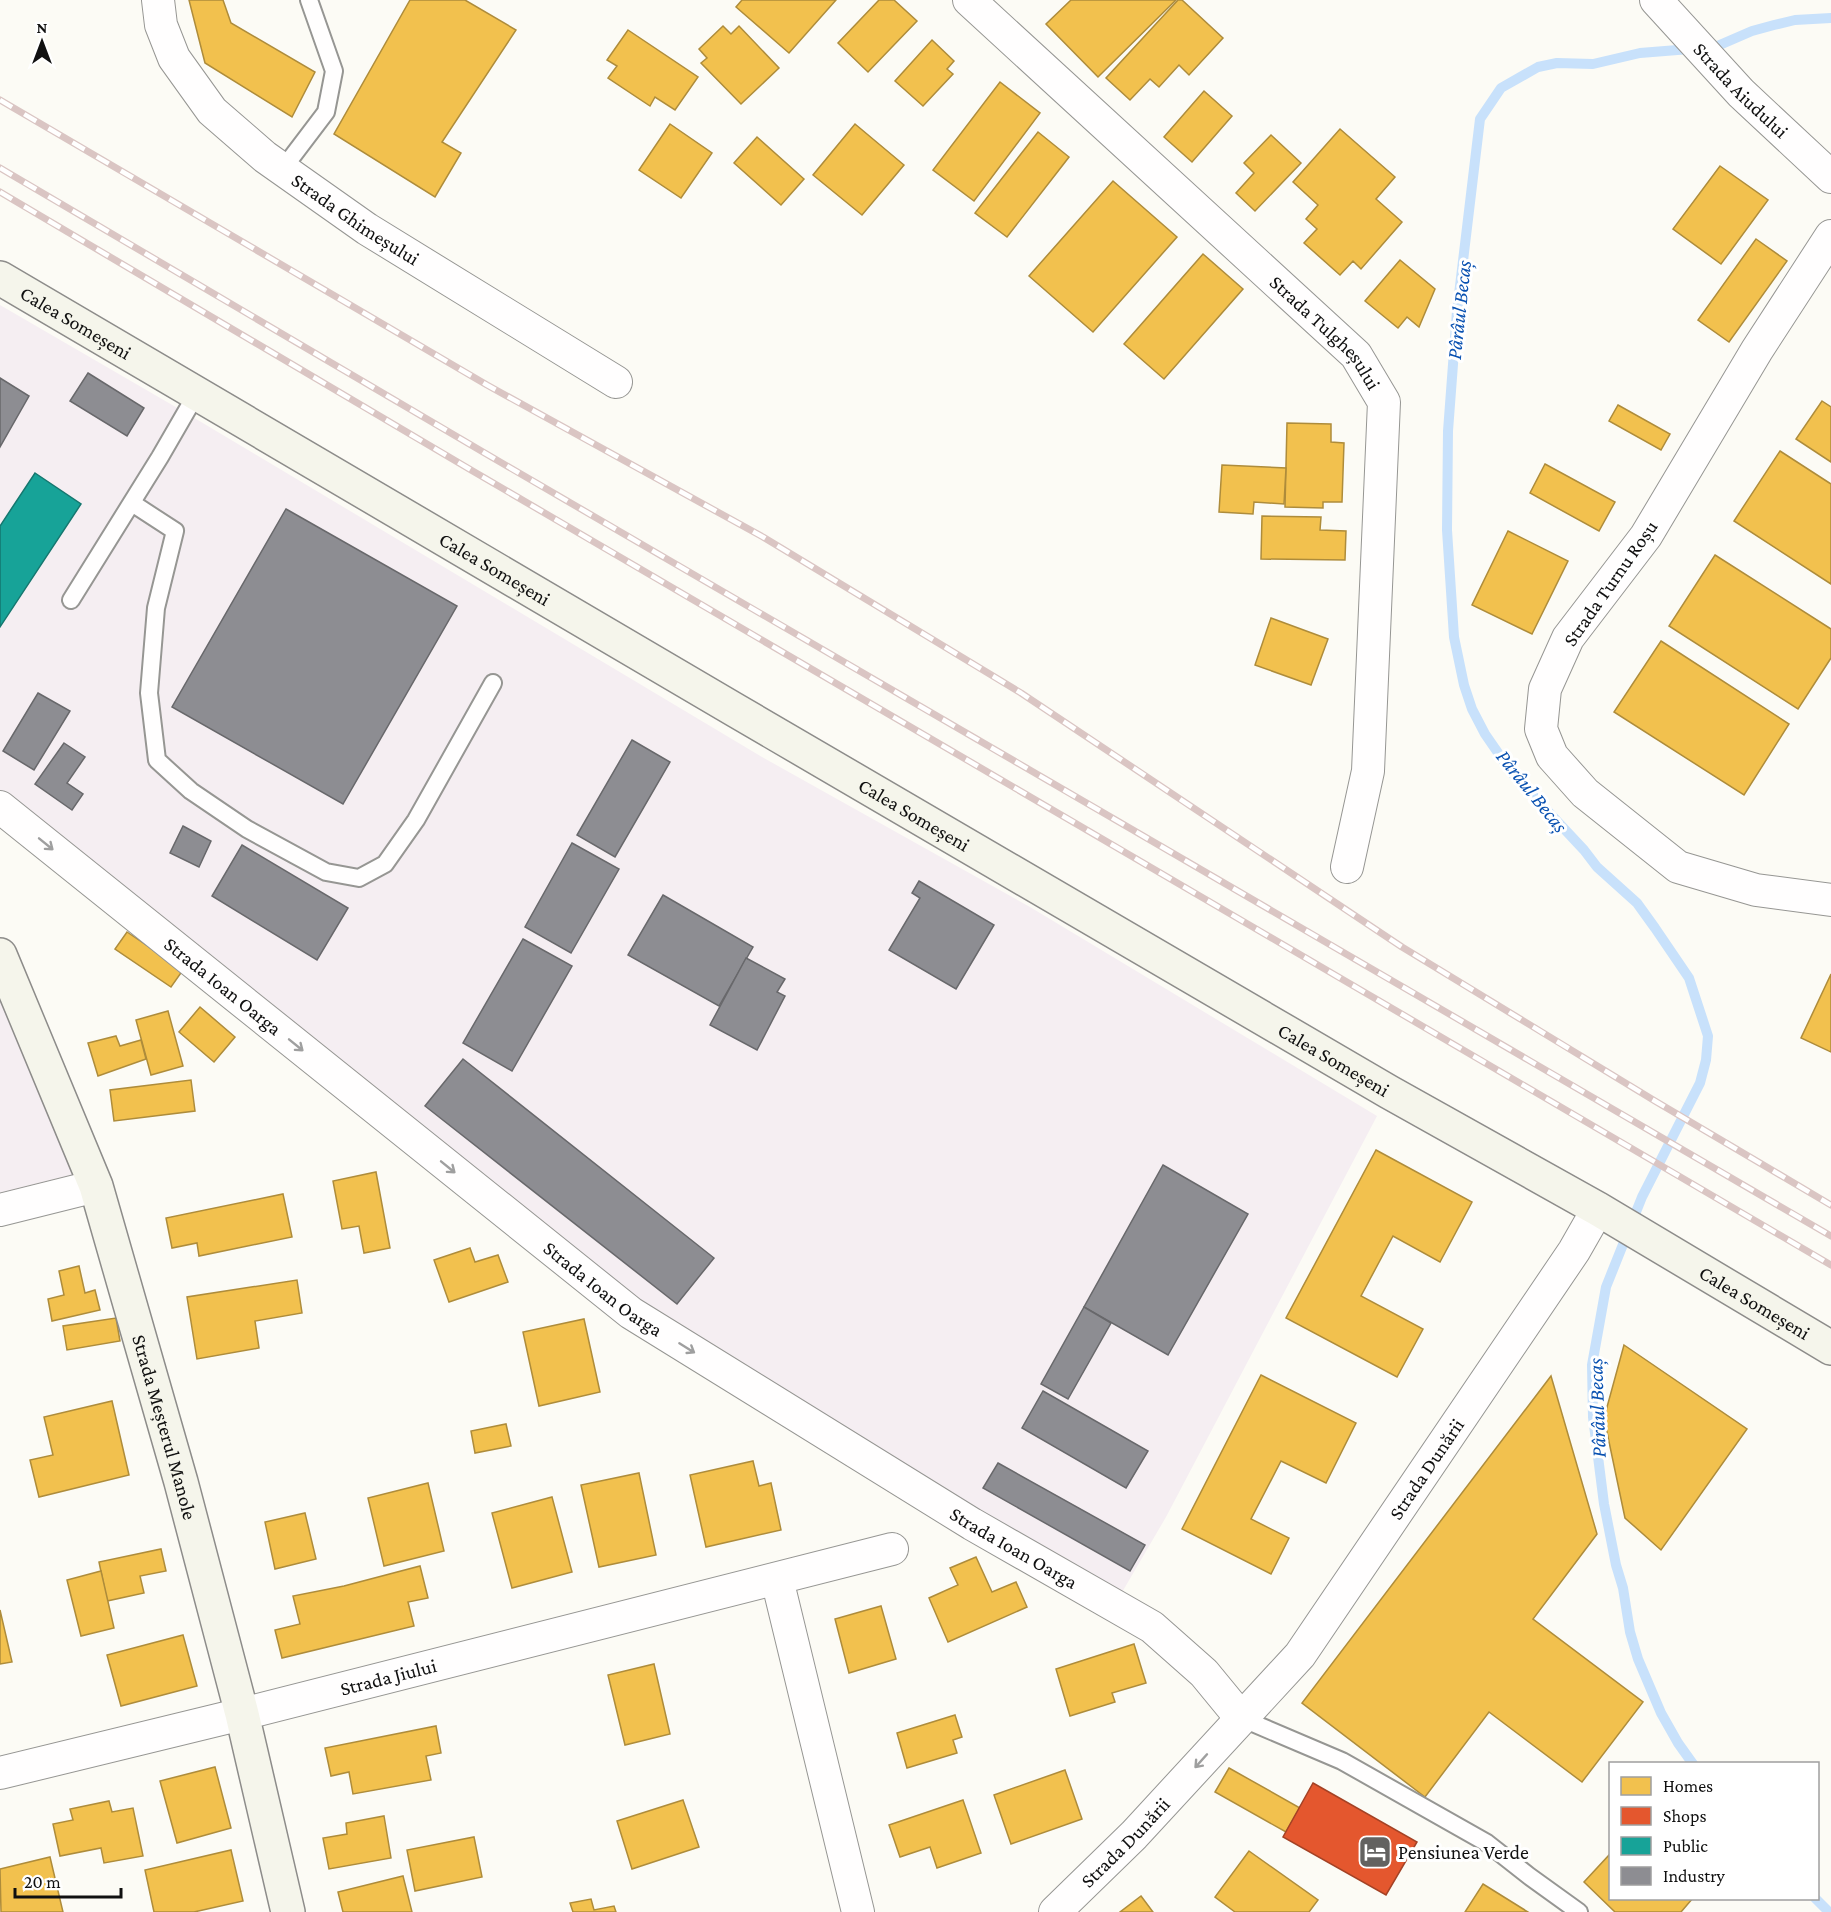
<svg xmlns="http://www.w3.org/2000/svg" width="1831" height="1912" font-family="'Crimson Pro',serif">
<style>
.industrial{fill:#f5eef2}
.homes{fill:#f2c14e;stroke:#ae8c3b;stroke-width:1.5}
.shops{fill:#e4572e;stroke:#a44225;stroke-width:1.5}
.public{fill:#17a398;stroke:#15776f;stroke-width:1.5}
.industry{fill:#8d8d92;stroke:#68686b;stroke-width:1.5}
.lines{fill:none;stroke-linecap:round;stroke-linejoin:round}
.stream{stroke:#c8e1fb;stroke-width:10}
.lane-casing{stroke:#969693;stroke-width:20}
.street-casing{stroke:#969693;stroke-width:34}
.secondary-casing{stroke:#8d8c8a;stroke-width:36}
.lane{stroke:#fffefe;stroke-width:16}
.street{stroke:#fffefe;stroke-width:32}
.secondary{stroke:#f5f5eb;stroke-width:33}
.rail-casing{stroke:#dac5c3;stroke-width:7}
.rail{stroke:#fff;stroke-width:4.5;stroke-dasharray:14;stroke-linecap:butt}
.oneway{stroke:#9f9f9f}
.labels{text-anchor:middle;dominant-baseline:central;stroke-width:6;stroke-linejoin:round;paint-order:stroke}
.street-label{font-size:20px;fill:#101010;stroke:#fff}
.poi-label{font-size:20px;fill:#101010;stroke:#fff;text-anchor:start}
.water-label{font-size:21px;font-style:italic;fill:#0951b1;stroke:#fff}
</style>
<rect width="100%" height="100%" fill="#fcfbf5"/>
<!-- industrial -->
<g class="industrial">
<path d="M0 305 186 413 762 757 1030 907 1377 1116 1166 1517 1114 1606 631 1313 0 807Z"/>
<path d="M0 955 96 1186 0 1210Z"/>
</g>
<!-- homes -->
<g class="homes">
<path d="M189 0H223L231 23 315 72 292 117 205 63Z"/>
<path d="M410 0H465L516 30 442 142 461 153 435 197 334 134Z"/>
<path d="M742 0H836L789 53 736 7Z"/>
<path d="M879 0H894L917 21 868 72 838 43Z"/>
<path d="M1071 0H1176L1098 77 1046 24Z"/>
<path d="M1178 0H1182L1223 38 1189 75 1179 65 1159 87 1150 79 1130 100 1106 78Z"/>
<path d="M723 26 731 34 739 26 779 68 741 104 701 63 707 58 699 49Z"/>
<path d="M628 30 698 77 675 110 655 97 650 106 608 78 617 66 607 60Z"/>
<path d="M932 40 954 61 947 69 953 74 923 106 895 81Z"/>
<path d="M1000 82 1040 113 974 201 933 170Z"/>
<path d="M1204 91 1232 116 1192 162 1164 137Z"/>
<path d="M670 124 712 153 681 198 639 170Z"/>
<path d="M855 124 904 165 862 215 813 175Z"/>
<path d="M1340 129 1395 177 1376 199 1402 222 1361 269 1353 261 1340 275 1304 243 1317 229 1306 219 1318 205 1293 182Z"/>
<path d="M1038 132 1069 157 1007 237 975 213Z"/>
<path d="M1271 135 1301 163 1255 211 1236 193 1254 173 1244 163Z"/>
<path d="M757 137 804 179 781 205 734 163Z"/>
<path d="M1720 166 1768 200 1721 264 1673 229Z"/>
<path d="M1113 181 1177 237 1093 332 1029 276Z"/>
<path d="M1756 239 1787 261 1729 342 1698 320Z"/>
<path d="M1203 254 1243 289 1164 379 1124 344Z"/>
<path d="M1400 260 1435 289 1419 327 1407 317 1398 328 1365 301Z"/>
<path d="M1822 401 1831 407V462L1796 439Z"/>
<path d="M1618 405 1670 434 1661 450 1609 421Z"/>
<path d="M1287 423 1331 424V442L1344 443 1342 502H1323V508L1285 507Z"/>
<path d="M1780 451 1831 484V584L1734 521Z"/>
<path d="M1545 464 1615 502 1599 531 1530 493Z"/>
<path d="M1222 465 1286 468 1284 504 1254 502 1253 514 1219 512Z"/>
<path d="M1262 516 1321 517 1320 530 1346 531 1345 560 1261 559Z"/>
<path d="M1508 531 1568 561 1532 634 1472 605Z"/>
<path d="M1715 555 1831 629V658L1798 709 1669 626Z"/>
<path d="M1271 618 1328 639 1311 685 1255 665Z"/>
<path d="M1661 641 1789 724 1744 795 1614 712Z"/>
<path d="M127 932 183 970 171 987 115 949Z"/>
<path d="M1831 974V1052L1801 1038Z"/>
<path d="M200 1007 235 1037 214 1062 179 1032Z"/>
<path d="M168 1011 183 1066 151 1075 136 1020Z"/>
<path d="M116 1036 120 1046 141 1040 146 1059 98 1076 88 1043Z"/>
<path d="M191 1080 195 1111 114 1121 110 1090Z"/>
<path d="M1376 1150 1472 1202 1440 1262 1393 1236 1361 1296 1423 1329 1397 1377 1286 1318Z"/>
<path d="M376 1172 390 1248 364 1253 359 1226 342 1229 333 1181Z"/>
<path d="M283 1194 292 1237 199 1256 197 1243 172 1248 166 1218Z"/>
<path d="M470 1248 475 1262 498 1255 508 1282 449 1302 434 1260Z"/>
<path d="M79 1266 85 1293 95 1290 100 1310 52 1321 48 1299 64 1295 59 1271Z"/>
<path d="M297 1280 302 1313 255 1321 259 1348 197 1359 187 1297Z"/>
<path d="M116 1318 120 1341 67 1350 63 1326Z"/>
<path d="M584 1319 600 1392 539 1406 523 1332Z"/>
<path d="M1624 1345 1747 1429 1661 1550 1625 1518 1604 1418Z"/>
<path d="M1261 1375 1356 1423 1326 1483 1281 1461 1251 1519 1289 1538 1271 1574 1182 1529Z"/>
<path d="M1551 1376 1597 1534 1533 1619 1643 1702 1582 1782 1489 1712 1425 1797 1302 1703Z"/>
<path d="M112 1401 129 1475 39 1497 30 1460 53 1455 44 1417Z"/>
<path d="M506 1424 511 1446 475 1453 471 1431Z"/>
<path d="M753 1461 759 1486 771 1483 781 1530 706 1547 690 1475Z"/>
<path d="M639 1473 656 1555 599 1567 581 1485Z"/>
<path d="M428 1483 444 1551 384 1566 368 1498Z"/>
<path d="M552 1497 572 1572 512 1588 492 1513Z"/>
<path d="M305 1513 316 1559 275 1569 265 1522Z"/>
<path d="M161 1549 166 1571 140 1576 144 1593 107 1601 99 1562Z"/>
<path d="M976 1557 992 1592 1016 1582 1027 1607 948 1642 929 1598 958 1585 950 1568Z"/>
<path d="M420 1566 428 1598 408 1602 414 1626 282 1658 275 1630 300 1624 293 1596 344 1586Z"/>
<path d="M101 1571 114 1628 81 1636 67 1580Z"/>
<path d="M881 1606 896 1659 849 1673 835 1619Z"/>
<path d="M0 1610 12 1662 0 1664Z"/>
<path d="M183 1635 197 1686 121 1706 107 1655Z"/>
<path d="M1134 1644 1146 1683 1112 1693 1115 1702 1070 1716 1056 1669Z"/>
<path d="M654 1664 670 1734 625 1745 608 1675Z"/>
<path d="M955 1715 962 1737 953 1740 957 1753 907 1768 897 1733Z"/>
<path d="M436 1726 441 1753 426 1756 431 1780 353 1794 349 1772 331 1776 325 1748Z"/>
<path d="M215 1767 231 1828 177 1843 160 1781Z"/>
<path d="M1229 1768 1300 1808 1286 1832 1215 1792Z"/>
<path d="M1065 1770 1082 1819 1011 1844 994 1795Z"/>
<path d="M683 1800 699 1847 632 1869 617 1821Z"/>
<path d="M963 1800 981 1853 937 1868 930 1847 900 1857 889 1825Z"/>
<path d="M109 1801 112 1812 133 1808 143 1856 104 1863 101 1848 60 1856 53 1824 73 1820 70 1809Z"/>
<path d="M384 1816 391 1858 329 1869 323 1838 347 1834 346 1823Z"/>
<path d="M474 1837 482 1877 415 1891 407 1850Z"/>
<path d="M231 1850 243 1901 194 1912H154L145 1870Z"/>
<path d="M1249 1851 1318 1900 1309 1912H1235L1215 1897Z"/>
<path d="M1610 1854V1898H1693L1681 1912H1615L1584 1882Z"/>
<path d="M50 1857 63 1912H1L0 1869Z"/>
<path d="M403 1876 412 1912H343L338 1892Z"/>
<path d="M1483 1884 1528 1912H1465Z"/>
<path d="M1141 1896 1153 1912H1120Z"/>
<path d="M591 1899 594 1910 614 1906 616 1912H573L570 1903Z"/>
</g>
<!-- shops -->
<path class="shops" d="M1313 1783 1417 1842 1386 1895 1283 1837Z"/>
<!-- public -->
<path class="public" d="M35 473 81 504 0 627V526Z"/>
<!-- industry -->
<g class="industry">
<path d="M88 373 144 408 127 436 70 401Z"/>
<path d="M0 378 29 396 0 447Z"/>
<path d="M286 509 457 606 343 804 172 707Z"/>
<path d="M38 693 70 711 34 770 3 751Z"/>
<path d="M632 740 670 762 615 857 577 835Z"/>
<path d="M64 743 85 757 67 783 83 794 72 810 35 784Z"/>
<path d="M183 826 211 841 199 867 170 853Z"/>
<path d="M572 843 619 869 571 953 525 927Z"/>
<path d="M242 845 348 908 317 960 212 896Z"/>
<path d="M919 881 994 925 956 989 889 950 920 898 912 893Z"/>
<path d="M663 895 753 947 719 1006 628 955Z"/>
<path d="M523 939 572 966 512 1071 463 1043Z"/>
<path d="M746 958 785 979 777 992 785 996 757 1050 710 1025Z"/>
<path d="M463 1059 714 1258 677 1304 425 1106Z"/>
<path d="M1163 1165 1248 1214 1168 1355 1084 1307Z"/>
<path d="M1084 1307 1111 1323 1068 1399 1041 1384Z"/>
<path d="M1043 1391 1148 1451 1126 1488 1022 1428Z"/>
<path d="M998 1463 1145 1545 1130 1571 983 1488Z"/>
</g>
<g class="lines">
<!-- stream -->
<g class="stream">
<path d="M1693 1764 1678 1743 1661 1713 1638 1659 1630 1632 1623 1588 1616 1565 1604 1504 1593 1417 1592 1365 1606 1287 1642 1197 1700 1083 1706 1060 1708 1036 1689 978 1655 928 1637 903 1597 867 1584 850 1512 773 1485 734 1472 709 1464 685 1454 637 1447 530 1448 431 1457 311 1480 119 1501 88 1538 67 1557 63 1593 64 1640 53 1715 47 1752 31 1774 25 1795 20 1831 18"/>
<path d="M1815 1898 1829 1912"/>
</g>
<defs>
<g id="lane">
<path d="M282 170 326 112 334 71 309 0"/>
<path d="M132 503 175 531 156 608 149 693 157 760 191 791 247 829 326 872 359 878 385 864 416 820 493 683"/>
<path d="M71 600 160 457 197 393"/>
<path d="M1241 1718 1342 1761 1487 1843 1529 1876 1579 1912"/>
</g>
<g id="street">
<path id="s1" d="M158 0 161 25 174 58 212 111 265 157 367 229 616 382"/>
<path id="s2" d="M969 0 1356 355 1384 402 1368 771 1347 867"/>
<path id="s3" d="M1656 0 1741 93 1831 177"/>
<path d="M1831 236 1757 350 1646 536 1568 638 1545 689 1541 729 1552 756 1585 793 1678 867 1756 890 1831 900"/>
<path id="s4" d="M0 807 631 1313 972 1524 1152 1627 1204 1673 1241 1718"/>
<path d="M0 1210 96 1186"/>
<path d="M777 1579 858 1912"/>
<path id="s5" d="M0 1773 242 1714 892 1549"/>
<path id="s6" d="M1055 1912 1134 1835 1300 1655 1574 1251 1598 1209"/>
</g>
<g id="secondary">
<path id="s7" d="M0 278 735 710 1389 1092 1598 1209 1831 1348"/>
<path id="s8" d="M0 955 96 1186 181 1482 242 1714 288 1912"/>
</g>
</defs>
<!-- lane casing -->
<use href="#lane" class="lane-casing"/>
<!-- street casing -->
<use href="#street" class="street-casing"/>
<!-- secondary casing -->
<use href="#secondary" class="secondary-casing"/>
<!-- lane -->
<use href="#lane" class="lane"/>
<!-- street -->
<use href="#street" class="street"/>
<!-- secondary -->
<use href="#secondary" class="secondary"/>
<defs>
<g id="rail">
<path d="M0 100 487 385 763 537 1021 693 1402 947 1655 1101 1831 1205"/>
<path d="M0 168 483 452 1831 1236"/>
<path d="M0 192 471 470 1831 1265"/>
</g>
</defs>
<!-- rail casing -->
<use href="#rail" class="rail-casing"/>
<!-- rail -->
<use href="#rail" class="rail"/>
</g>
<!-- one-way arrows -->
<defs><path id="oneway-shaft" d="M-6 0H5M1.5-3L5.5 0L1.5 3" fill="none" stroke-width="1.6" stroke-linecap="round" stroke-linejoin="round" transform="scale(1.5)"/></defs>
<g class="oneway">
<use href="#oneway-shaft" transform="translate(46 844) rotate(39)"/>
<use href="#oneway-shaft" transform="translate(296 1045) rotate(39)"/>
<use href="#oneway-shaft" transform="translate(448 1167) rotate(39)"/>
<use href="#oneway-shaft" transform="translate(687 1348) rotate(32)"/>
<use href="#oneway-shaft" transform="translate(1201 1761) rotate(132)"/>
</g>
<!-- icons -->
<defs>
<symbol id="hotel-square" viewBox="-11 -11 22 22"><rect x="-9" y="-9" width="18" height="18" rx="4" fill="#636260" stroke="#fff"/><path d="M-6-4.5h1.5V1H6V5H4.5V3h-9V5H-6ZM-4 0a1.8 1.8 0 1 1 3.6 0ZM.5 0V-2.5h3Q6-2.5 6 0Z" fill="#fff"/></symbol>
</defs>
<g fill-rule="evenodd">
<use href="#hotel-square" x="1356" y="1833" width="38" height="38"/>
</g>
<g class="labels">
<!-- street labels -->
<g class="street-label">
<text stroke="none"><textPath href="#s3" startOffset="124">Strada Aiudului</textPath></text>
<text stroke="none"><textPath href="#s1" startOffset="306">Strada Ghimeșului</textPath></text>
<text stroke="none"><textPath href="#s7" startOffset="88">Calea Someșeni</textPath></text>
<text stroke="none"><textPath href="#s2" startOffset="488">Strada Tulgheșului</textPath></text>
<text stroke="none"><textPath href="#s7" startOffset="574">Calea Someșeni</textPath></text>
<text transform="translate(1610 583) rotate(-55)">Strada Turnu Roșu</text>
<text stroke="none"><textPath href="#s7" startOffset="1060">Calea Someșeni</textPath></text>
<text stroke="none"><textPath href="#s4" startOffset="286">Strada Ioan Oarga</textPath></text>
<text stroke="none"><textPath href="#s7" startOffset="1546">Calea Someșeni</textPath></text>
<text stroke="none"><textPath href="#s4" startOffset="772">Strada Ioan Oarga</textPath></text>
<text stroke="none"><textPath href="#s7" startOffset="2032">Calea Someșeni</textPath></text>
<text stroke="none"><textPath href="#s8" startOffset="501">Strada Meșterul Manole</textPath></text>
<text stroke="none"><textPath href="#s6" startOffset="580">Strada Dunării</textPath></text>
<text stroke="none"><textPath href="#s4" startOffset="1258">Strada Ioan Oarga</textPath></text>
<text stroke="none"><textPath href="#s5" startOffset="400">Strada Jiului</textPath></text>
<text stroke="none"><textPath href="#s6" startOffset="99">Strada Dunării</textPath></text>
</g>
<!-- poi labels -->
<g class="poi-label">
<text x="1398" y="1852">Pensiunea Verde</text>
</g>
<!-- water labels -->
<g class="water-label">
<text transform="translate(1459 310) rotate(-84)">Pârâul Becaș</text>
<text transform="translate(1532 791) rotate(51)">Pârâul Becaș</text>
<text transform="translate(1597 1408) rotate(-92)">Pârâul Becaș</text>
</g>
</g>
<!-- legend -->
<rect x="1609" y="1762" width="210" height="138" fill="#ffffff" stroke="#9f9f9f" stroke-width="1.5"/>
<rect x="1621" y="1777" width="30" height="18" fill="#f2c14e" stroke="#9f9f9f" stroke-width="1.5"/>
<text x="1663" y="1792" font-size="18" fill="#101010">Homes</text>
<rect x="1621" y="1807" width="30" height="18" fill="#e4572e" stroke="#9f9f9f" stroke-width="1.5"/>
<text x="1663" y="1822" font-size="18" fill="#101010">Shops</text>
<rect x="1621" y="1837" width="30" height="18" fill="#17a398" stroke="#9f9f9f" stroke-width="1.5"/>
<text x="1663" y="1852" font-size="18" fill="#101010">Public</text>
<rect x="1621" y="1867" width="30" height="18" fill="#8d8d92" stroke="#9f9f9f" stroke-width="1.5"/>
<text x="1663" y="1882" font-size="18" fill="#101010">Industry</text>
<!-- north arrow -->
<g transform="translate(42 42)" stroke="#ffffff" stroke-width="4.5" paint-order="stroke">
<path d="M0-4.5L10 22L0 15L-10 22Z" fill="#101010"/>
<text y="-9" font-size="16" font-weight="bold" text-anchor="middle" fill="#101010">N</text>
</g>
<!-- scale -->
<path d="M15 1888v9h106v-9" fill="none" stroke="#101010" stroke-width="3"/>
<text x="24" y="1888" font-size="18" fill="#101010" stroke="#ffffff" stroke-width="4.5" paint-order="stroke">20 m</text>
</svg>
